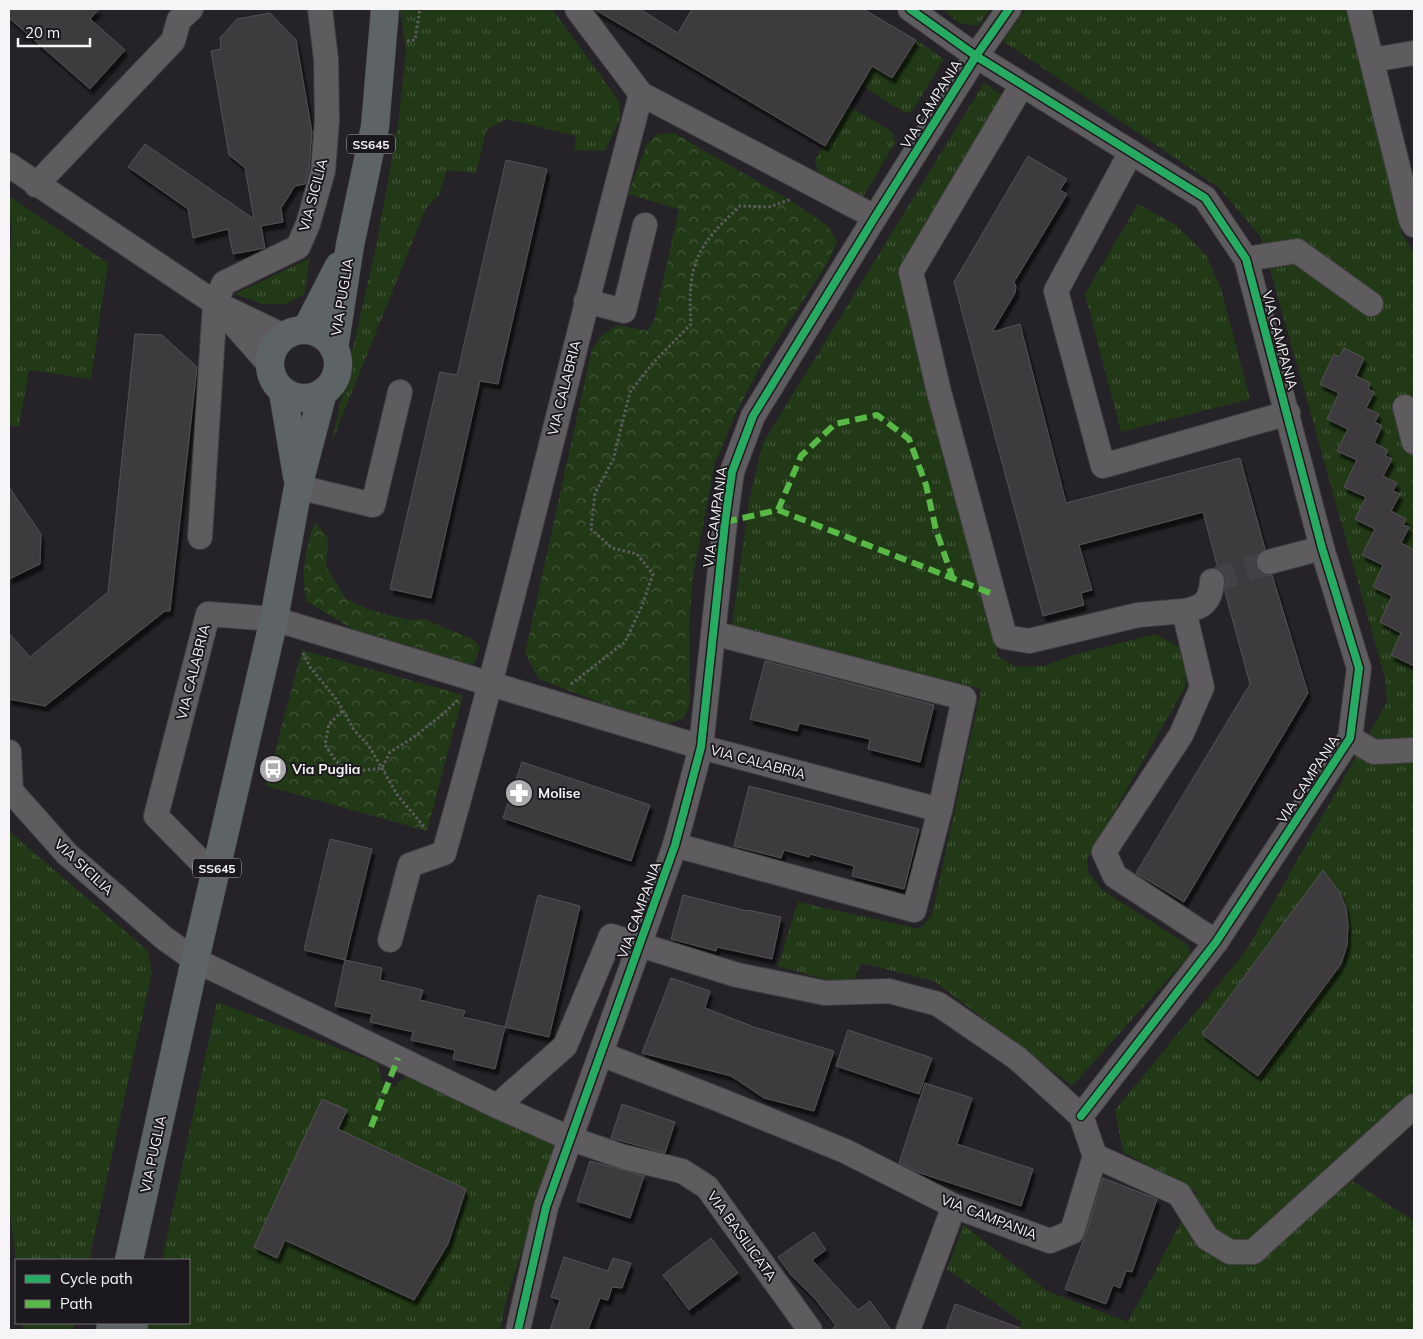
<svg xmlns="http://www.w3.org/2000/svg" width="1423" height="1339" font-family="Mulish,sans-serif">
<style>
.grass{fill:url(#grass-tufts)}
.forest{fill:url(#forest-crowns)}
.building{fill:#3d3b3e;stroke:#535154;filter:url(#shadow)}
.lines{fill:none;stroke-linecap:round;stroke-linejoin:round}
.minor-tunnel{stroke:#444246;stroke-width:24;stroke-dasharray:24 12;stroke-linecap:butt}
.minor-casing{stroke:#413f42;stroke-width:26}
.major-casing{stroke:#413f42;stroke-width:29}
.path{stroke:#5c5b5d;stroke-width:3;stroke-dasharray:2.5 2.5;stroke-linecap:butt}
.minor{stroke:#5e5c5f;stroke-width:24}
.major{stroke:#5e6465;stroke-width:28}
.quiet{stroke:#58b947;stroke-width:6;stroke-dasharray:12 6;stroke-linecap:butt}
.cycleway-casing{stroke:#1c191e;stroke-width:11}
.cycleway{stroke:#26ab63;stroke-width:8}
.labels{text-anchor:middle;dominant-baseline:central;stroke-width:4;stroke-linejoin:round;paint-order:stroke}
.shield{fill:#1c191e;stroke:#b5b2b6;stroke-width:1}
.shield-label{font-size:12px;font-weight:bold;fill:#f6f4f7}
.street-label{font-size:14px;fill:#f6f4f7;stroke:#1c191e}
.poi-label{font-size:14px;font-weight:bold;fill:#f6f4f7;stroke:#1c191e;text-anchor:start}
</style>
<defs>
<pattern id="grass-tufts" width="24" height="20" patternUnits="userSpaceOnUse" patternTransform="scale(1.25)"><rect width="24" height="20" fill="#223917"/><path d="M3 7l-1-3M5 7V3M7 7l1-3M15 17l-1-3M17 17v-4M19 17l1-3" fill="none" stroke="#43563a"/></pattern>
<pattern id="forest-crowns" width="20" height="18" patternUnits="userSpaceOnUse" patternTransform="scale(1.25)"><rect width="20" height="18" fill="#223917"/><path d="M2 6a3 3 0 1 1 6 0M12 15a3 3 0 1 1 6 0" fill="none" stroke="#43563a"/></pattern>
<filter id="shadow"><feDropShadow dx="3" dy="5.5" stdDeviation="1" flood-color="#0009"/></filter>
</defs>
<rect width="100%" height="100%" fill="#252327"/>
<!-- grass -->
<g class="grass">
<path d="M400 9H552L619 101 620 119 605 151 574 150 576 136 506 119 486 131 476 173 447 170 439 195 426 208 331 444 376 247 398 125 406 51Z"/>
<path d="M943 9H990L978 26 959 23Z"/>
<path d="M1026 9H1348L1365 69 1402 234 1414 253V1123L1352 1181 1414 1221V1330H1019L1022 1322 947 1269 964 1225 1047 1291 1128 1322 1197 1192 1123 1152 1115 1110 1246 951 1387 702 1385 678 1261 237 1218 187 1003 41Z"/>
<path d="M916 40 944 59 911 113 902 111 861 85 872 66 892 78Z"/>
<path d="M984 83 1002 95 900 272 998 656 1016 667 1044 666 1074 655 1155 634 1179 647 1187 668 1185 687 1087 859 1088 872 1102 890 1188 945 1190 955 1072 1086 934 981 861 963 854 980 838 983 778 966 798 902 920 929 932 915 981 689 732 625 749 501 763 443Z"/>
<path d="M848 106 893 132 895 143 861 200 819 177 815 160Z"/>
<path d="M9 196 108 263 91 379 29 370 19 426H9V269L12 222H9Z"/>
<path d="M1138 204 1176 225 1206 255 1221 289 1250 399 1121 432 1085 294Z"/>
<path d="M310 258 304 294 286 304H262L235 294Z"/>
<path d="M9 831 148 951 152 972 89 1260H16L9 1206Z"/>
<path d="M217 1002 377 1063 383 1084 395 1087 409 1073 555 1143 506 1301 500 1330H145L147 1323H189V1260H162Z"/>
<path d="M23 1323H75L73 1330H22Z"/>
</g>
<!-- forest -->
<g class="forest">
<path d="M674 133 791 201 828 226 837 242 828 262 761 365 736 413 715 463 693 576 689 625 690 704 684 718 666 724 629 714 539 679 525 653 592 349 602 335 618 325 647 331 654 321 679 209 628 194 647 144 658 134Z"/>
<path d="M315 522 328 538 326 566 345 598 367 609 409 620 424 619 472 639 480 647 474 664 450 662 418 648 363 635 306 601C301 573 305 548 315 522Z"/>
<path d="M302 650 463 695 427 831 266 786Z"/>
</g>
<!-- building -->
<g class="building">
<path d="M9 9H99L90 19 125 50 90 89 9 18Z"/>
<path d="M594 9H640L678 33 692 9H863L916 40 892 78 872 66 825 146Z"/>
<path d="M270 13 296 40 312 132 309 169 305 184 295 186 281 208 283 222 261 226 265 248 233 254 228 229 193 238 188 209 128 167 145 144 254 219 245 168 229 155 211 51 221 49 220 38 237 19Z"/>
<path d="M1028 156 1067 179 1060 190 1067 194 1014 282 1016 287 1015 293 992 332 1020 324 1066 503 1240 458 1265 549 1256 558V566L1265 575H1272L1308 693 1184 902 1136 873 1250 684 1225 592V576L1218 569 1203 512 1079 545 1092 590 1081 593 1084 605 1043 616 954 282Z"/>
<path d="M506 160 547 169 498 384 480 381 431 598 390 589 440 372 457 375Z"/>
<path d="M135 334 162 335 197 367 170 611H165L45 706 9 699V633L30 657 108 592Z"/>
<path d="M1344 348 1364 358 1356 376 1370 383 1368 389 1374 392 1366 408 1379 414 1375 422 1382 426 1374 443 1388 450 1385 456 1392 459 1383 476 1397 483 1393 491 1400 494 1391 511 1406 519 1403 525 1409 527 1401 543 1414 550V666L1391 655 1401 633 1380 622 1392 596 1373 587 1383 565 1362 555 1375 529 1355 519 1366 497 1344 487 1357 460 1337 451 1348 429 1327 419 1339 393 1320 384 1334 354 1339 357Z"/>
<path d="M9 487 41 534 40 564 9 579Z"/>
<path d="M765 661 934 705 920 762 868 749 870 739 799 723 797 731 750 719Z"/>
<path d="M522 762 650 805 631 861 503 818Z"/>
<path d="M749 786 919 829 904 889 852 876 854 866 810 854 809 857 784 850 781 858 734 846Z"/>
<path d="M330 839 372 849 345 960 304 950Z"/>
<path d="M1323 870 1339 891 1346 908 1348 925 1347 945 1341 964 1258 1076 1202 1034Z"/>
<path d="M538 895 580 906 549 1037 505 1027Z"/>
<path d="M683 895 747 911 748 910 781 917 772 959 717 947 716 951 671 939Z"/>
<path d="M345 960 382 968 380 980 423 990 420 1000 465 1011 463 1017 505 1027 495 1069 453 1059 455 1050 411 1040 413 1032 370 1022 372 1014 335 1006Z"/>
<path d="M671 978 710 991 705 1008 754 1027 834 1051 814 1111 764 1098 731 1076 642 1053Z"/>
<path d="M848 1030 932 1058 919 1094 836 1066Z"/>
<path d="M925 1083 972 1098 957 1144 1033 1169 1021 1206 917 1172 899 1163Z"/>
<path d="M322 1099 347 1110 338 1129 466 1189 448 1244 414 1300 285 1240 277 1258 254 1247Z"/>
<path d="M622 1104 675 1122 665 1153 611 1138Z"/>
<path d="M590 1161 644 1176 630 1218 577 1201Z"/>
<path d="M1103 1178 1157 1199 1132 1272 1126 1271 1120 1288 1113 1285 1106 1304 1065 1289 1085 1236Z"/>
<path d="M814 1232 826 1250 812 1260 858 1310 870 1301 891 1330H830L836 1326 816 1300 791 1275 778 1257Z"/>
<path d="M711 1238 738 1273 689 1310 663 1275Z"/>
<path d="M564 1257 608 1271 613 1258 631 1263 622 1288 612 1287 608 1300 600 1298 588 1330H550L560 1300 551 1297Z"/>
<path d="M955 1304 1020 1328V1330H946Z"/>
</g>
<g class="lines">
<!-- minor-tunnel -->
<path class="minor-tunnel" d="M1212 581 1269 562"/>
<defs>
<g id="minor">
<path d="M577 9 641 94 875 217"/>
<path d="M910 9 976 56 1205 198 1246 259 1322 548 1359 668 1350 738 1216 942 1081 1116"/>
<path d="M1359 9 1411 220 1414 225"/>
<path d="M1372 60 1414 53"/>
<path d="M1022 85 911 272 939 392 1005 637 1029 641 1138 615 1184 611 1202 687 1181 735 1104 852 1115 876 1216 942"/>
<path d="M1131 152 1056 291 1103 466 1288 413"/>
<path d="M9 165 215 303 284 336"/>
<path d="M36 185 173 41 179 20 191 9"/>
<path d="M1246 259 1297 251 1371 304"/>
<path d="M586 301 624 311 645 225"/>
<path d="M223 312 269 364"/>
<path d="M1405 407 1414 442"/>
<path d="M298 487 373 505 400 392"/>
<path d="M200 537 215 303 224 283 298 247 308 224 323 171 327 120 326 59 320 9"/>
<path d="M1269 562 1322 548"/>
<path d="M1184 611C1203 608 1211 601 1212 581"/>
<path d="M1350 738 1374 752 1414 750"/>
<path d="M9 752 11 791 67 854 164 938 195 960 497 1106 565 1046 611 936 737 975 825 993 889 991 938 1004 1017 1058 1081 1116 1095 1156 1072 1232 1050 1241 954 1206 845 1151 720 1100 601 1054"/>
<path d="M675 845 914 910 940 810 964 698 713 633"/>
<path d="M215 876 156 816 208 614 274 619 701 747 940 810"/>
<path d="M390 940 410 865 444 853C515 602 573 347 641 94"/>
<path d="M497 1106 569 1138 624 1157 682 1171 707 1187 810 1330"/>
<path d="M1095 1156 1179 1194 1207 1238 1230 1252H1253L1414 1106"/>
<path d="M518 1330 546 1207 675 845 701 747 725 522 732 472 753 416 875 217 976 56 1009 9"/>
<path d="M908 1330 954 1206"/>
</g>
<g id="major">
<path d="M306 330 339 266"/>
<circle cx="304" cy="364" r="34"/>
<path d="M334 349 350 245 375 127 385 9"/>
<path d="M283 392 297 476"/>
<path d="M129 1260 195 960 274 619 298 487 323 392"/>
<path d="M110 1330 112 1323"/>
<path d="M133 1330 134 1323"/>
</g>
</defs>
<!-- minor casing -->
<use href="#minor" class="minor-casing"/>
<!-- major casing -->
<use href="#major" class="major-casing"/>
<!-- path -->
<g class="path">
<path d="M407 41 415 40 420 9"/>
<path d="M303 653 310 667 337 700 354 730 369 746 398 796 426 829"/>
<path d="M571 684 625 642 642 606 653 574 637 554 612 548 591 529 595 493 613 460 630 392 652 364 691 324C687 263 697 246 740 206L769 207 792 199"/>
<path d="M342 711 329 724 325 745 336 761 350 772 382 768 390 752 411 739 442 715 459 699"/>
</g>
<!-- minor -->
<use href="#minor" class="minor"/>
<!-- major -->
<use href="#major" class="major"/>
<!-- quiet -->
<g class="quiet">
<path d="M778 510 801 456 835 424 877 415 909 439 926 485 936 530 953 579"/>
<path d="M725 522 778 510 993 594"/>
<path d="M371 1127 398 1058"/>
</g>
<defs>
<g id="cycleway">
<path d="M910 9 976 56 1205 198 1246 259 1322 548 1359 668 1350 738 1216 942 1081 1116"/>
<path d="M518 1330 546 1207 675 845 701 747 725 522 732 472 753 416 875 217 976 56 1009 9"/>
</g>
</defs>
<!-- cycleway casing -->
<use href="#cycleway" class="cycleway-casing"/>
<!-- cycleway -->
<use href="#cycleway" class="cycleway"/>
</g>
<!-- icons -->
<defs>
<symbol id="bus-disc" viewBox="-11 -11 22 22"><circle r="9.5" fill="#adabae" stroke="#1c191e"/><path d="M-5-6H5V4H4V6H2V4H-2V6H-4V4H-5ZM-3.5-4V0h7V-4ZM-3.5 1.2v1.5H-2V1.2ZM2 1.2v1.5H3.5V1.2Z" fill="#fff"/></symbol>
<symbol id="pharmacy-disc" viewBox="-11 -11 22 22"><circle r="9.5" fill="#adabae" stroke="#1c191e"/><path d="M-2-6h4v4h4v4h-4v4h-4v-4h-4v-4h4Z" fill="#fff"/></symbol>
</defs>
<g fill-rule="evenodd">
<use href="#bus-disc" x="257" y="753" width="32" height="32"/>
<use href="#pharmacy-disc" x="503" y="777" width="32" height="32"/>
</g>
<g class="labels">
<!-- shield labels -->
<g class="shield">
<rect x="347" y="134.5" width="48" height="19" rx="4"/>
<rect x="193" y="858.5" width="48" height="19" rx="4"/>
</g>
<g class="shield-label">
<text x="371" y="144">SS645</text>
<text x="217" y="868">SS645</text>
</g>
<!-- street labels -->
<g class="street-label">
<text transform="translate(931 104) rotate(-58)">VIA CAMPANIA</text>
<text transform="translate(313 195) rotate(-75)">VIA SICILIA</text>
<text transform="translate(342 297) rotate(-81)">VIA PUGLIA</text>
<text transform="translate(1280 340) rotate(75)">VIA CAMPANIA</text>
<text transform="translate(564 388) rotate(-76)">VIA CALABRIA</text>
<text transform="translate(715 517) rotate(-82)">VIA CAMPANIA</text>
<text transform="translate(193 672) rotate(-76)">VIA CALABRIA</text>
<text transform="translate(758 762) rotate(15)">VIA CALABRIA</text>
<text transform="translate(1308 779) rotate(-57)">VIA CAMPANIA</text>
<text transform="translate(84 867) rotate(43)">VIA SICILIA</text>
<text transform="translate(639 910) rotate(-70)">VIA CAMPANIA</text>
<text transform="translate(153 1154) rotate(-78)">VIA PUGLIA</text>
<text transform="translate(989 1217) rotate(21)">VIA CAMPANIA</text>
<text transform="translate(742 1236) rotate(54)">VIA BASILICATA</text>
</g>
<!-- poi labels -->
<g class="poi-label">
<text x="292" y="769">Via Puglia</text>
<text x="538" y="793">Molise</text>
</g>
</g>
<!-- border -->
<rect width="1423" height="1339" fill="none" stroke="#f6f4f7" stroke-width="20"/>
<!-- legend -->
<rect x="15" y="1259" width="175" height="65" fill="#1c191e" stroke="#737175"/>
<rect x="25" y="1275" width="25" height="8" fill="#26ab63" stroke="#737175"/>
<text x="60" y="1284" font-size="15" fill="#f6f4f7">Cycle path</text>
<rect x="25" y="1300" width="25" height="8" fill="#58b947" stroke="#737175"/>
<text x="60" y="1309" font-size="15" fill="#f6f4f7">Path</text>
<!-- scale -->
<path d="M18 38v8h72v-8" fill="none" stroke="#f6f4f7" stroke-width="2.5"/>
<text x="25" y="38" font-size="15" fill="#f6f4f7" stroke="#1c191e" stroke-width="4" paint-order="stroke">20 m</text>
</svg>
